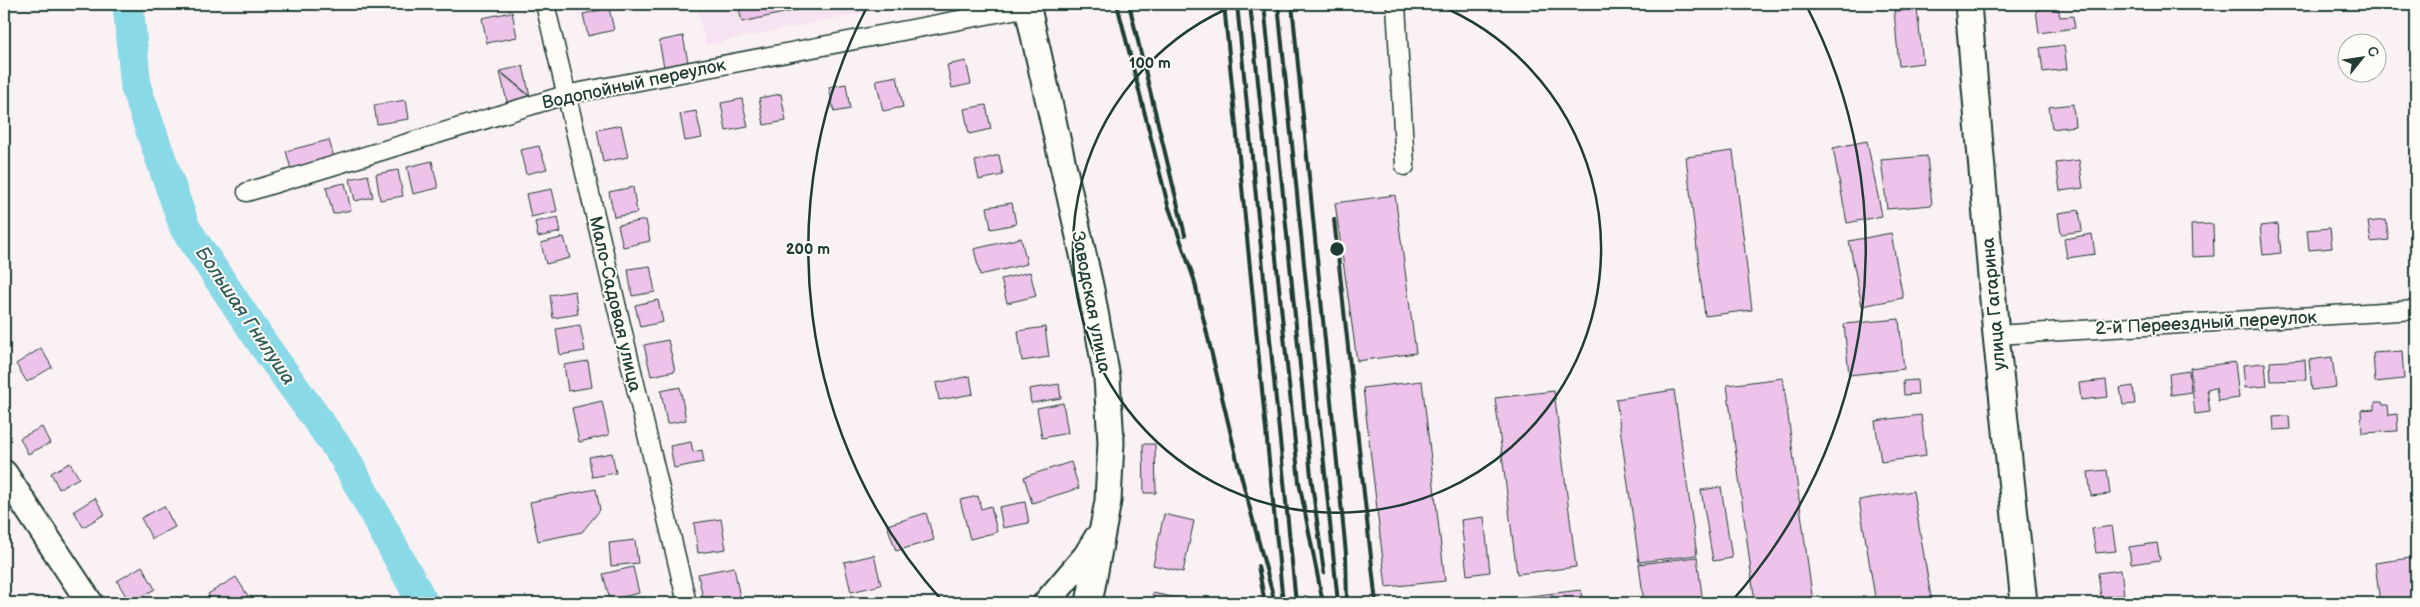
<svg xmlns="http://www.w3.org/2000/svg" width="2420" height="607" font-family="'Balsamiq Sans',sans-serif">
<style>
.built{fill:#f6e3f1}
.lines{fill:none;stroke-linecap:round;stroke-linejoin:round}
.river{stroke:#8ad9e6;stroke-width:31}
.building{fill:#eec3ea;stroke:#1f3d34}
.minor-casing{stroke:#1f3d34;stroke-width:21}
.secondary-casing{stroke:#1f3d34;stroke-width:29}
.minor{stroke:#fdfcf7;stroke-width:18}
.secondary{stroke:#fdfcf7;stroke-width:25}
.rail{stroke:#1f3d34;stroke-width:4}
.ring{fill:none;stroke:#1f3d34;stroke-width:2.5}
.labels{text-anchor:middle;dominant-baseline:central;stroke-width:4;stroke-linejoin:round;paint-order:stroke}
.street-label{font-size:18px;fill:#1f3d34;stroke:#fdfcf7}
.water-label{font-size:19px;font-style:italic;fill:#345c58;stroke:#fdfcf7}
.centre{fill:#1f3d34;stroke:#fdfcf7;stroke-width:2.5}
.ring-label{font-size:15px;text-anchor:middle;font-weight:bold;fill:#1f3d34;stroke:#fdfcf7;stroke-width:4;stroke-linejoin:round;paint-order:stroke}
</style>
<rect width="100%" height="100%" fill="#faf1f4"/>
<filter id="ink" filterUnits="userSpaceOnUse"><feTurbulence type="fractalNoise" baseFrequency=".02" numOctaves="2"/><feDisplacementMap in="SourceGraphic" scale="10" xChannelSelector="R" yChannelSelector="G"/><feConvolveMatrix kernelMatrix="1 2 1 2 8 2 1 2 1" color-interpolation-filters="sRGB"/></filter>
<g filter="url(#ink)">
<!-- built -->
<path class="built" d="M696 4H906L706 45Z"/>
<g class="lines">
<!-- river -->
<path class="river" d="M128 4 136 88 185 228 265 347 344 457 423 603"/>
</g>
<!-- building -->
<g class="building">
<path d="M738 4H825L742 22Z"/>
<path d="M2058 7 2060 17 2073 16 2075 28 2039 33 2036 10Z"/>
<path d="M609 8 614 30 588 36 583 14Z"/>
<path d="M1917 9 1923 63 1899 66 1894 11Z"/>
<path d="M512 12 517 37 487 43 482 18Z"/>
<path d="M683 36 688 62 664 67 659 41Z"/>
<path d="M2064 45 2067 69 2043 72 2040 48Z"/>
<path d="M966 61 971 84 952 88 947 65Z"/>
<path d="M523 66 530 96 500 71Z"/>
<path d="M500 72 529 96 507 102Z"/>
<path d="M897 76 903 107 883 111 876 80Z"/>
<path d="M846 84 850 109 834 112 829 87Z"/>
<path d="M781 94 786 121 764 125 759 98Z"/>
<path d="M742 99 748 127 726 131 721 103Z"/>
<path d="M406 100 409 119 377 124 374 105Z"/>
<path d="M2073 104 2075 126 2052 129 2049 107Z"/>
<path d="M986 105 991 129 969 134 964 109Z"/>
<path d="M696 111 702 138 685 141 680 114Z"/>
<path d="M621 125 628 157 603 162 597 130Z"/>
<path d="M329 140 334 158 291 169 286 151Z"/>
<path d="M1867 141 1882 216 1847 223 1833 148Z"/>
<path d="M539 146 547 169 526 174 520 150Z"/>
<path d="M1733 151 1752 310 1705 316 1686 157Z"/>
<path d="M999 155 1003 175 979 180 975 161Z"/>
<path d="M1927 156 1932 205 1887 209 1881 160Z"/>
<path d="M2079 160 2083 188 2060 191 2056 163Z"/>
<path d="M432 161 438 188 413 194 407 167Z"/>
<path d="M398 170 403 196 380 200 376 174Z"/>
<path d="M368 175 373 197 355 201 350 179Z"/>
<path d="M345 183 351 210 333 214 326 187Z"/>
<path d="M633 187 637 213 614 217 609 192Z"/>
<path d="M552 189 557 211 531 217 526 194Z"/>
<path d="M1395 195 1416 353 1357 361 1335 203Z"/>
<path d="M1012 203 1016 224 991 229 987 207Z"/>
<path d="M2079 210 2082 231 2061 234 2058 213Z"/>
<path d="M558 217 561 232 538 237 535 222Z"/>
<path d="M646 220 650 241 623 247 618 225Z"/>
<path d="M2386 220 2389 240 2371 242 2368 222Z"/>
<path d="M2213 224 2214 256 2192 257 2191 225Z"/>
<path d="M2278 224 2281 253 2263 255 2260 226Z"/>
<path d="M2330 228 2332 248 2309 250 2307 230Z"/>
<path d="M1891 233 1903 298 1862 306 1849 241Z"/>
<path d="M2092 234 2095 254 2067 258 2064 239Z"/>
<path d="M564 237 570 258 546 264 541 243Z"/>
<path d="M1021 238 1027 264 980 275 974 249Z"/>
<path d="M650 266 655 292 632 296 628 269Z"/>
<path d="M1030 272 1036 296 1007 303 1001 279Z"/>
<path d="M575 291 578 314 553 318 550 295Z"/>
<path d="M658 300 663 322 640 327 635 305Z"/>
<path d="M1899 319 1904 369 1849 375 1844 324Z"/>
<path d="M580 325 585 351 560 355 556 329Z"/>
<path d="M1045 327 1049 357 1022 361 1018 331Z"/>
<path d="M668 340 675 371 651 376 644 345Z"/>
<path d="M41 348 52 367 27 382 16 364Z"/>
<path d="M2402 351 2404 379 2375 382 2373 353Z"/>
<path d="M2332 357 2336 387 2312 390 2309 360Z"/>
<path d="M2305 360 2306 380 2271 381 2270 362Z"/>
<path d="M588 361 592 387 568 391 564 365Z"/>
<path d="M2235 362 2239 398 2218 401 2216 388 2207 389 2210 412 2195 414 2190 368Z"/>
<path d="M2265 363 2267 386 2245 388 2243 365Z"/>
<path d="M2189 371 2191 392 2171 395 2169 374Z"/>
<path d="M970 376 973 394 939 400 936 383Z"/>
<path d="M1783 378 1813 603H1755L1727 385Z"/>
<path d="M1917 380 1918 394 1904 395 1903 381Z"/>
<path d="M2106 380 2108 397 2081 400 2079 383Z"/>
<path d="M1422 381 1445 581 1386 587 1363 388Z"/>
<path d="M1059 384 1061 398 1031 403 1029 389Z"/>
<path d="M2133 386 2135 404 2123 405 2120 388Z"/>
<path d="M680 387 686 420 667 424 661 391Z"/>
<path d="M1674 390 1697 555 1639 562 1616 399Z"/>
<path d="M1554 391 1576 567 1517 574 1495 398Z"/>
<path d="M602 401 609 435 579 442 572 408Z"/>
<path d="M2375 402H2382L2383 405H2388L2389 415 2397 414 2398 431 2362 433 2361 410 2375 409Z"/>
<path d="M1063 403 1068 433 1042 438 1037 408Z"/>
<path d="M1921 415 1926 456 1881 462 1875 421Z"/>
<path d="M2289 416 2290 429 2274 430 2273 417Z"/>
<path d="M42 427 50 443 28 454 20 438Z"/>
<path d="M691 442 693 452 702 450 704 462 674 468 670 446Z"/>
<path d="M1143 444H1155L1156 493H1144Z"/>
<path d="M612 453 616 473 592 477 589 457Z"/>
<path d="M1071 462 1079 488 1032 503 1024 477Z"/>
<path d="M70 463 79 478 59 489 51 473Z"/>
<path d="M2107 470 2110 494 2091 496 2088 472Z"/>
<path d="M1721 487 1732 558 1713 561 1701 490Z"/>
<path d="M596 489 600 510 582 532 538 541 530 502Z"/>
<path d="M1913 491 1932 603H1876L1859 500Z"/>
<path d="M978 496 981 509 991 506 997 532 970 539 960 500Z"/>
<path d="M95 498 105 514 83 527 74 511Z"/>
<path d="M1025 502 1029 523 1003 528 999 507Z"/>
<path d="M164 506 175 527 152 539 141 518Z"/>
<path d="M926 513 934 540 896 551 887 525Z"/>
<path d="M1164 514 1194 521 1183 572 1153 565Z"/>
<path d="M1484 517 1490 572 1467 575 1461 520Z"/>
<path d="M721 519 726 549 698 553 694 523Z"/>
<path d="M2112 526 2116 551 2096 553 2092 529Z"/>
<path d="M635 540 638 563 611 566 609 543Z"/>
<path d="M2157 543 2160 560 2131 564 2129 547Z"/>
<path d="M874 555 881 585 851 592 844 562Z"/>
<path d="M1697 557 1703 603H1644L1639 564Z"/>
<path d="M2410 558 2415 603H2380L2375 563Z"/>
<path d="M142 566 155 589 130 603 117 581Z"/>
<path d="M633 567 639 593 610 600 603 574Z"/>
<path d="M734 567 741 603H704L698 574Z"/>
<path d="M2121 570 2124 595 2101 597 2098 573Z"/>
<path d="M236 577 248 596 236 603H213L208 594Z"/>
<path d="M1581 590 1582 603H1523L1522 597Z"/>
<path d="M1153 593 1196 602V603H1151Z"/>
</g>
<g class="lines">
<defs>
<g id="minor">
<path d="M545 4 687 603"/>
<path d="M1396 4 1405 166"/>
<path d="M247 192 565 95 1028 7"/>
<path d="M1996 335 2416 310"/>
</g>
<g id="secondary">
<path d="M1027 4 1091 290 1107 378 1111 442 1108 501 1089 603"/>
<path d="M1968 4 1996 335 2024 603"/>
<path d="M4 473 90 603"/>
<path d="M1046 603 1086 556 1097 538"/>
</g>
</defs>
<!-- minor casing -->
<use href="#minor" class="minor-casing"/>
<!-- secondary casing -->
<use href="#secondary" class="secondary-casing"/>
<!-- minor -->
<use href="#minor" class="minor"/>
<!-- secondary -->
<use href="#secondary" class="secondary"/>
<!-- rail -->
<g class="rail">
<path d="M1117 4 1168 205 1194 279 1237 460 1275 603"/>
<path d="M1129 4 1185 235"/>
<path d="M1224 4 1283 603"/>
<path d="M1237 4 1296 603"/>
<path d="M1250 4 1299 482 1323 603"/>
<path d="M1264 4 1311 476 1324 573"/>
<path d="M1278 4 1338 603"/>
<path d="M1292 4 1346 554 1347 603"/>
<path d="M1334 219 1376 603"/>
<path d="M1258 566 1265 603"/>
</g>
</g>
</g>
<!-- distance rings -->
<g class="ring">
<path d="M1436 4A264 264 0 1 1 1238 4"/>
<path d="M944 603A529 529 0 0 1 868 5M1806 5A529 529 0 0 1 1730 603"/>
</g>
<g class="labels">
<!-- street labels -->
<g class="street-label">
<text transform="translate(634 84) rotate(-12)">Водопойный переулок</text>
<text transform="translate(1091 302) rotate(79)">Заводская улица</text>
<text transform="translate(615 304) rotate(77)">Мало-Садовая улица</text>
<text transform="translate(1994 304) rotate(-95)">улица Гагарина</text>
<text transform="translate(2206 323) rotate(-3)">2-й Переездный переулок</text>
</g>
<!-- water labels -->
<g class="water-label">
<text transform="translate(245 316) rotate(56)">Большая Гнилуша</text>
</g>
</g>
<circle cx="1337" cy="249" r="8" class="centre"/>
<g class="ring-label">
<text x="1150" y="68">100 m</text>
<text x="808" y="254">200 m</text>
</g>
<!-- margin -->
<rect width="2420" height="607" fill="none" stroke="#fdfcf7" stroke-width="20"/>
<rect x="10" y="10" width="2400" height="587" fill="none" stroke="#1f3d34" stroke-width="2" filter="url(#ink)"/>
<!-- north arrow -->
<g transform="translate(2362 58) rotate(60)"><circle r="24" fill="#fdfcf7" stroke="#a4b0a9"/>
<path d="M0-4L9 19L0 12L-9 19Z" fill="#1f3d34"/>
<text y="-8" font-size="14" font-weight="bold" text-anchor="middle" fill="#1f3d34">С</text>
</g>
</svg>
